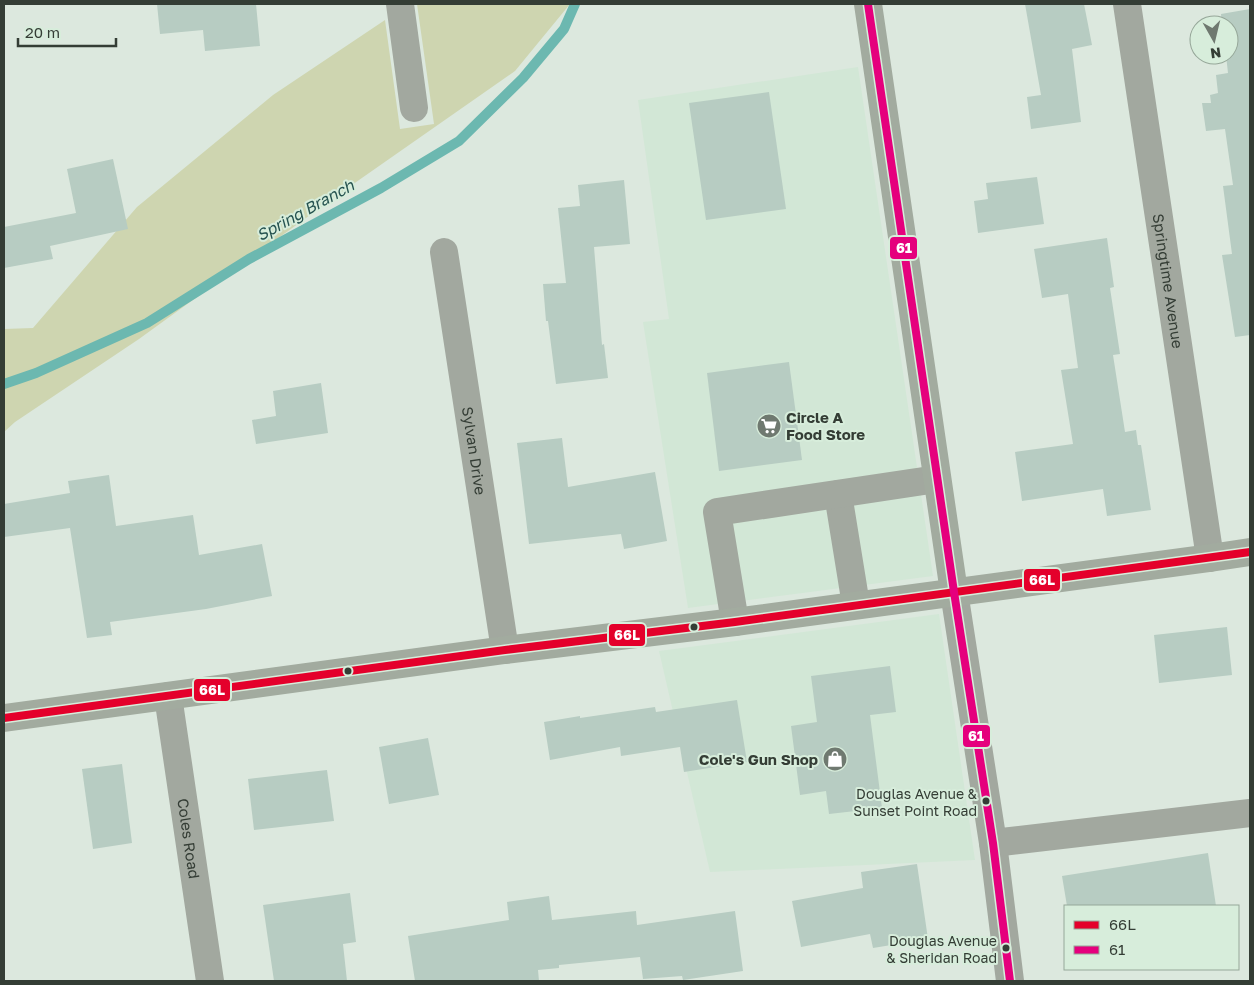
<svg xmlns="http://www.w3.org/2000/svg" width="1254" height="985" font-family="'Golos Text',sans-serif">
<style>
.built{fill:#d2e7d6}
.green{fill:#ced5b0}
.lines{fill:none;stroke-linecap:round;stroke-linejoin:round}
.stream{stroke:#6cb8b0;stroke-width:10}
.building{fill:#b7ccc2}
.minor{stroke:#a2a89f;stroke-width:28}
.major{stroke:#a2ab9f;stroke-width:28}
.bus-1-casing{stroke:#d7eddb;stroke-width:11}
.bus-2-casing{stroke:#d7eddb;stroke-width:11}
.bus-1{stroke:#e4002b;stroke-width:8}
.bus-2{stroke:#e5007d;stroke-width:8}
.bus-dot{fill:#343d35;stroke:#d7eddb;stroke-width:2}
.labels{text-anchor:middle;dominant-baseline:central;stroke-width:4;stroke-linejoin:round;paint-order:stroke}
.bus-label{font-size:14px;fill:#343d35;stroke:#d7eddb;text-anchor:end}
.street-label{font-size:15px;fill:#343d35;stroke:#d7eddb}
.poi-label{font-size:15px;font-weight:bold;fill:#343d35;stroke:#d7eddb;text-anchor:start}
.water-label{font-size:16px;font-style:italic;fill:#25524f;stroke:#d7eddb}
.line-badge{stroke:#d7eddb;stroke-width:2}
.badge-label{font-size:14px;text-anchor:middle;font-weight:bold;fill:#fff}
</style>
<rect width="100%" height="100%" fill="#dce8de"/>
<!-- built -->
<g class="built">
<path d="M858 67 933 576 688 608 643 322 669 319 638 100Z"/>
<path d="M939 614 975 860 710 872 659 651Z"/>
</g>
<!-- green -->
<path class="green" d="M417 4H570L515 71 339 194 139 339 15 422 4 432V329L33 328 137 207 273 95 385 20 400 129 434 124Z"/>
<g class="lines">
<!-- stream -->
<path class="stream" d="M4 384 36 373 147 323 249 259 381 188 459 141 523 78 564 29 575 4"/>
</g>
<!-- building -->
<g class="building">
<path d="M157 4H256L260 46 205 51 203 30 160 34Z"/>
<path d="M1025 4H1084L1092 45 1072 49 1081 122 1031 129 1027 97 1041 95Z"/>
<path d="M1250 9V335L1235 337 1222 255 1232 254 1223 186 1233 185 1225 129 1206 131 1202 103H1211L1210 95 1218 93 1216 75 1228 73 1226 55H1229V25H1222L1221 14Z"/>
<path d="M769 92 786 209 706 220 689 103Z"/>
<path d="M113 159 128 229 50 246 53 259 4 268V227L76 213 67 169Z"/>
<path d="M1037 177 1044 224 978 233 974 201 988 199 986 183Z"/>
<path d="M624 180 630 244 594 247 602 345 604 344 608 378 556 384 548 321H546L543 284 566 283 558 208 580 206 578 185Z"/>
<path d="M1107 238 1114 287 1110 288 1120 354 1113 355 1125 432 1136 430 1138 445H1141L1151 510 1107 516 1103 489 1022 501 1015 452 1073 444 1061 370 1078 368 1068 294 1042 298 1034 249Z"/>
<path d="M789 362 802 460 719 471 707 373Z"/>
<path d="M321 383 328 433 256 444 252 420 276 416 273 391Z"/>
<path d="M562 438 568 487 655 472 667 541 624 549 621 534 529 544 517 443Z"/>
<path d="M109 475 116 526 193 515 199 555 262 544 272 596 206 609 110 622 112 635 87 638 70 528 4 537V504L70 493 68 481Z"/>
<path d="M1227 627 1232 675 1159 683 1154 635Z"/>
<path d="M890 666 896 712 870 715 882 808 829 814 826 791 800 795 791 726 817 722 811 676Z"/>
<path d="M737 700 747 762 684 772 680 747 621 756 620 747 550 760 544 722 580 716V718L655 707 656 712Z"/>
<path d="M428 738 439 795 389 804 379 747Z"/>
<path d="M122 764 132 843 93 849 82 769Z"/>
<path d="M327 770 334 821 254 830 248 779Z"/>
<path d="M1208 853 1216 906H1067L1062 876Z"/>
<path d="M917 864 928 939 873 948 870 934 801 947 792 901 863 888 861 872Z"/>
<path d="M350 893 356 942 343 944 347 981H274L263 905Z"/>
<path d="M549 896 552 920 636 911 637 925 735 911 743 971 683 980 682 976 643 979 640 957 559 965V968L538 970 539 981H415L408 936 509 920 507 902Z"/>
</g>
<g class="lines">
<!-- minor -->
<g class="minor">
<path d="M400 4 414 108"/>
<path id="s1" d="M1127 4 1210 558"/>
<path id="s2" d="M444 252 505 650"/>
<path d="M838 494 856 605"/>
<path d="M954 592 993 843 1010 981"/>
<path d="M735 622 717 512 937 479"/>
<path id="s3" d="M168 696 210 981"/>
<path d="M993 843 1250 813"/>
</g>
<!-- major -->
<g class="major">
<path d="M868 4 954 592"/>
<path d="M4 718 505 650 735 622 1210 558 1250 552"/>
</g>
<defs>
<path id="bus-1" d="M4 718 505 650 735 622 1250 552"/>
<path id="bus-2" d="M868 4 954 592 993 843 1010 981"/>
</defs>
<!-- bus-1 casing -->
<use href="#bus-1" class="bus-1-casing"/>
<!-- bus-2 casing -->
<use href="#bus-2" class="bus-2-casing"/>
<!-- bus-1 -->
<use href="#bus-1" class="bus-1"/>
<!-- bus-2 -->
<use href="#bus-2" class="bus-2"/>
</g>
<!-- icons -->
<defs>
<symbol id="supermarket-disc" viewBox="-11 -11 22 22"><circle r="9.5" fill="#6f7970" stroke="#d7eddb"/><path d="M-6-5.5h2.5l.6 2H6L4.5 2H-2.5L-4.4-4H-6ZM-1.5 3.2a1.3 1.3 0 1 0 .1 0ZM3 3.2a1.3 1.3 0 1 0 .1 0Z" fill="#fff"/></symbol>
<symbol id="shop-disc" viewBox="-11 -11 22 22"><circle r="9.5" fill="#6f7970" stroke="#d7eddb"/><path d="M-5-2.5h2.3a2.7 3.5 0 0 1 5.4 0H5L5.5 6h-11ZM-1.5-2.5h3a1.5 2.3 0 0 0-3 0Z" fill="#fff"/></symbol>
</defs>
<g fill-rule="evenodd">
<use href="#supermarket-disc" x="755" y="412" width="28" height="28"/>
<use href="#shop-disc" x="821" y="745" width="28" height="28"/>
</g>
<!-- markers -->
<g class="bus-dot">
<circle cx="694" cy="627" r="4.5"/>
<circle cx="348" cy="671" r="4.5"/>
<circle cx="986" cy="801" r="4.5"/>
<circle cx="1006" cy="948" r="4.5"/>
</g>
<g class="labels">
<!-- bus labels -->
<g class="bus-label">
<text x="977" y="793">Douglas Avenue &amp;<tspan x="977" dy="17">Sunset Point Road</tspan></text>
<text x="997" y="940">Douglas Avenue<tspan x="997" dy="17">&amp; Sheridan Road</tspan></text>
</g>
<!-- street labels -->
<g class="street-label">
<text stroke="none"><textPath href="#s1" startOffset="280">Springtime Avenue</textPath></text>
<text stroke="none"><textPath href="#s2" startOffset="201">Sylvan Drive</textPath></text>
<text stroke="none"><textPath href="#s3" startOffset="144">Coles Road</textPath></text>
</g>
<!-- poi labels -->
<g class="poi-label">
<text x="786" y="417">Circle A<tspan x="786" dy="17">Food Store</tspan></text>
<text x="818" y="759" text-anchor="end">Cole's Gun Shop</text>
</g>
<!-- water labels -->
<g class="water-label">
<text transform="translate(305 210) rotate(-29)">Spring Branch</text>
</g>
</g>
<g class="line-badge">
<rect x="889" y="236" width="29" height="24" rx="5" fill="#e5007d"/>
<rect x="1023" y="568" width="38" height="24" rx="5" fill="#e4002b"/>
<rect x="608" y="623" width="38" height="24" rx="5" fill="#e4002b"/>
<rect x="193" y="678" width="38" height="24" rx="5" fill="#e4002b"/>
<rect x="962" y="724" width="29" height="24" rx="5" fill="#e5007d"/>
</g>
<g class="badge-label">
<text x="904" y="253">61</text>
<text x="1042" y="585">66L</text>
<text x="627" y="640">66L</text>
<text x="212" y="695">66L</text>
<text x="976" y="741">61</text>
</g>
<!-- border -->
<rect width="1254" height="985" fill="none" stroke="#343d35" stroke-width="10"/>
<!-- legend -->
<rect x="1064" y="905" width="175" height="65" fill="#d7eddb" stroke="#96a799"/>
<rect x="1074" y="921" width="25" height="8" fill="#e4002b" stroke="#96a799"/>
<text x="1109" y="930" font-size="15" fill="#343d35">66L</text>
<rect x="1074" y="946" width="25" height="8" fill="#e5007d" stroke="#96a799"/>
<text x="1109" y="955" font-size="15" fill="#343d35">61</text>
<!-- north arrow -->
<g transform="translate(1214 40) rotate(172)"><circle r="24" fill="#d7eddb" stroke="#96a799"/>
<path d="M0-4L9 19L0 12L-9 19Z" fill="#6f7970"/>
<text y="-8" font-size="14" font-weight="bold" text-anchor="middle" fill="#343d35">N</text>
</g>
<!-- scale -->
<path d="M18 38v8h98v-8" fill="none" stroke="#343d35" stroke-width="2.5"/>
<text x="25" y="38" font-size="15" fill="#343d35" stroke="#d7eddb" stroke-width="4" paint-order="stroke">20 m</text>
</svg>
